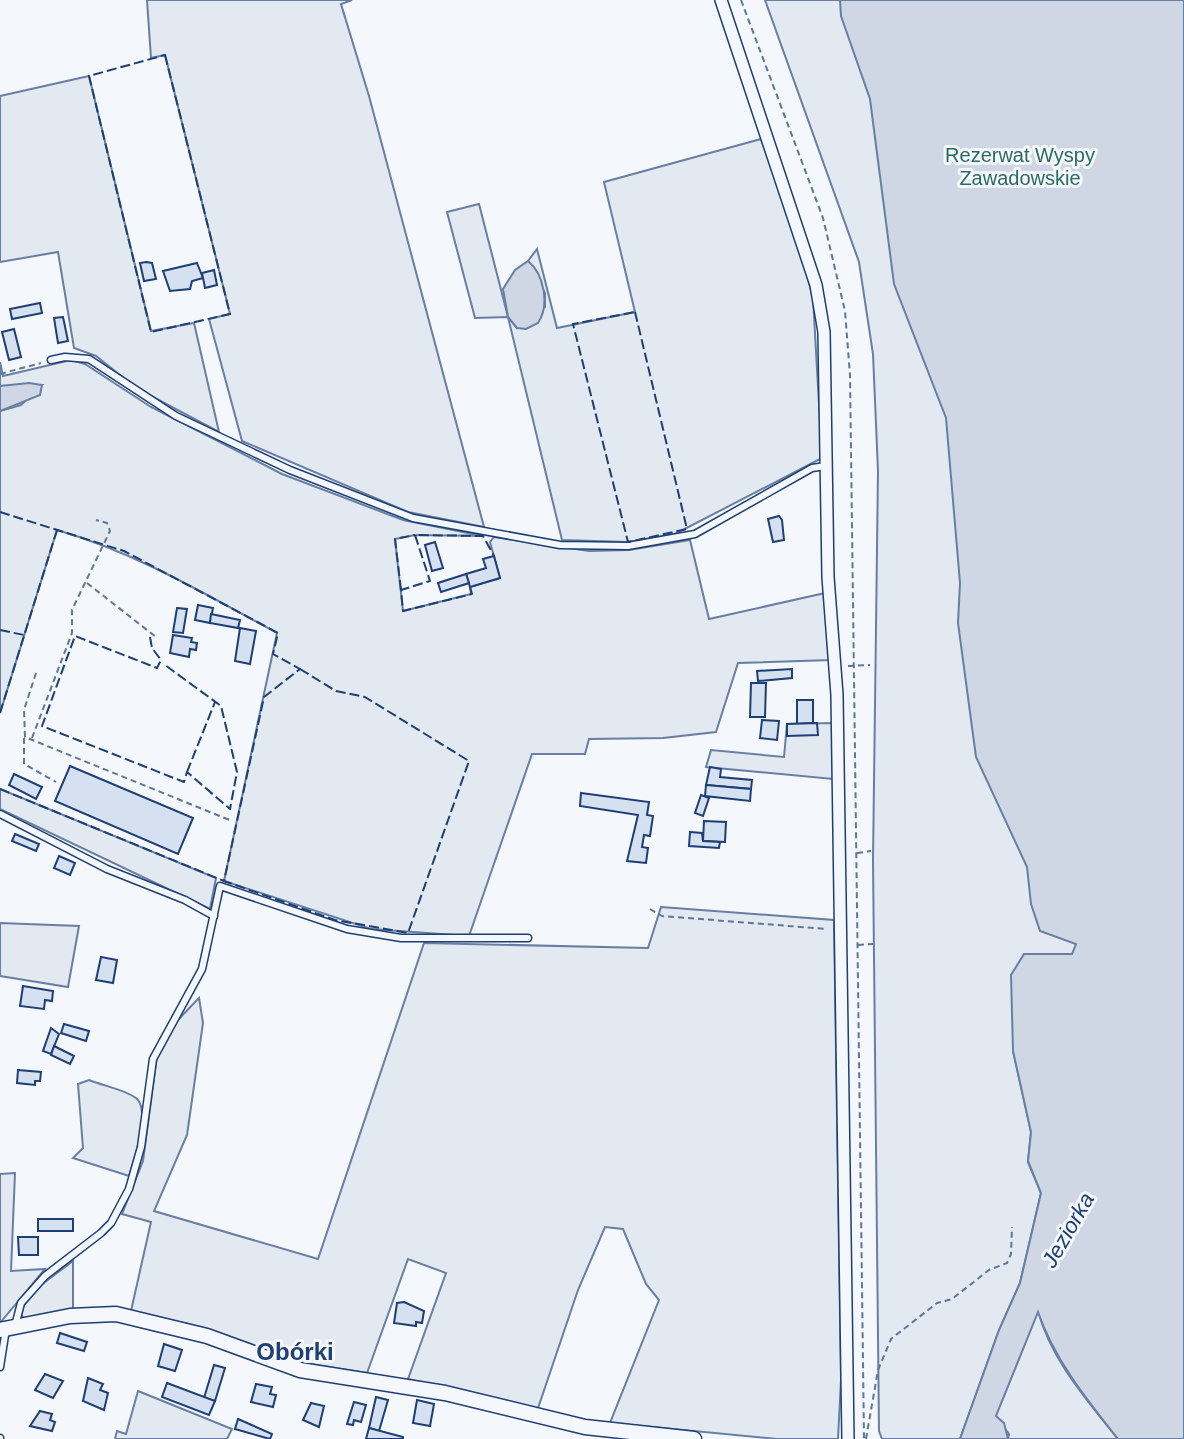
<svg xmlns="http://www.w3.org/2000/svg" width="1184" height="1439" font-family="Helvetica,sans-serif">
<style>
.green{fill:#e3e9f0;stroke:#687fa3;stroke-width:2}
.water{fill:#cfd7e4;stroke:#687fa3;stroke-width:2}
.building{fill:#d5e0f0;stroke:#1d3f73;stroke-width:2}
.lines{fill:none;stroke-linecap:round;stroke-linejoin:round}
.service-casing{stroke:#1d3f73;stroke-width:9}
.minor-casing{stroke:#1d3f73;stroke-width:14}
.tertiary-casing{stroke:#1d3f73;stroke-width:17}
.path{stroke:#5e769c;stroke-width:2;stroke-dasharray:6 4;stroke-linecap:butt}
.service{stroke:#f4f7fb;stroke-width:6}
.minor{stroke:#f4f7fb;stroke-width:11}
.tertiary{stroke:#f4f7fb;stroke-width:14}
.fence{stroke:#1d3f73;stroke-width:2;stroke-dasharray:10 4;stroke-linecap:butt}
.labels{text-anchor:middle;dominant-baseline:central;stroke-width:6;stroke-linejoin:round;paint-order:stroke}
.park-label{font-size:20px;fill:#2c6c60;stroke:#f4f7fb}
.water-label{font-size:22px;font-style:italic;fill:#1d3f73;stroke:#f4f7fb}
.quarter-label{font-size:24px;font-weight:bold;fill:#1d3f73;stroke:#f4f7fb}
</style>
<rect width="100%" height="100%" fill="#f4f7fb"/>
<!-- green -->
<g class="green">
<path d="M147 0H352L341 4 369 96 484 527 408 512 242 441 209 319 230 314 165 55 151 58Z"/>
<path d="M765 0H1184V1405L1013 1051 1031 1132 1028 1162 1041 1193 1020 1283 999 1330 960 1439H882L879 1431 873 861 878 471 873 354 859 262Z"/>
<path d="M89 76 151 331 194 323 219 432 136 388 96 356 74 348 58 252 0 262V96Z"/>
<path d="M761 139 797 237 813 298 822 458 675 534 628 542 562 540 508 317 475 318 447 212 479 204 508 317 517 328 545 307V293L528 261 537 249 557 328 635 312 604 182Z"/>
<path d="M71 360 85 364 151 407 282 474 403 520 483 536 415 535 395 539 403 611 471 594 470 587 500 578 490 542 494 537 589 551 629 550 690 540 709 619 825 593 831 660 738 663 716 732 663 738 589 739 585 754H532L469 936 371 929 224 881 277 633C205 594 137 553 57 530L0 713V411L21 405 42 385 0 386V362L3 376Z"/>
<path d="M833 723V779L706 767 711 750 784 757 787 724Z"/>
<path d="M0 789 216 878 210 909 0 809Z"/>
<path d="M661 907 834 920 841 1380 838 1439H777L610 1423 659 1300 646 1284 623 1229 605 1227 578 1290 537 1411 408 1379 446 1273 408 1259 367 1373 284 1360 188 1324 131 1311 151 1222 122 1214 143 1161 157 1056 176 1022 199 998 203 1023 187 1135 154 1211 318 1259 424 943 648 948Z"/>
<path d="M0 923 79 926 68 987 0 976Z"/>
<path d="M89 1080C103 1086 124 1089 136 1098 151 1110 134 1161 129 1176L73 1158 83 1148 78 1084Z"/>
<path d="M15 1173 11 1271 45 1269 0 1323V1174Z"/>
<path d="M73 1261V1310L24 1319 19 1311 41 1285Z"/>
<path d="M1038 1310C1050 1359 1088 1401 1118 1439H1008L1009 1434 995 1416Z"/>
<path d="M138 1391 232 1429 227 1439H115L117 1431 126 1434Z"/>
</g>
<!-- water -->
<g class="water">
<path d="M840 0H1184V1439H1118C1087 1400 1054 1359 1038 1312L996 1416 1004 1423 1008 1439H960L999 1330 1020 1283 1041 1193 1028 1161 1031 1132 1013 1051 1011 975 1024 954H1072L1076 944 1040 931 1031 904 1027 867 976 757 958 623 960 583 946 418 894 284 870 99 841 16Z"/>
<path d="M528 261C544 274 550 305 538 323L526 329 517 328 508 317 503 289 515 270Z"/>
<path d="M29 383 42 385 40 395 0 411V386Z"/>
</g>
<!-- building -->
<g class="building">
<path d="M146 262 152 263 156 279 144 281 140 263Z"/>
<path d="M197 263 203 278 192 281 190 289 170 291 163 271Z"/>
<path d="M214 270 217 285 205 288 202 273Z"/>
<path d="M40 303 42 313 12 319 10 309Z"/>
<path d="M63 317 68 341 58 343 54 318Z"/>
<path d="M14 329 21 357 9 360 2 332Z"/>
<path d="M779 516 782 520 784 540 773 542 768 519Z"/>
<path d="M435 542 443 568 432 571 425 545Z"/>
<path d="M494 556 500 578 470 587 466 574 486 568 483 559Z"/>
<path d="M466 574 469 583 441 592 438 583Z"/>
<path d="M198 605 213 608 210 623 195 620Z"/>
<path d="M177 608 187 609 183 633 173 632Z"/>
<path d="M211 614 240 620 238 628 210 623Z"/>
<path d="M240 628 256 631 250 664 235 661Z"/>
<path d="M173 635 192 638 191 642 197 643 196 650 190 649 189 657 170 653Z"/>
<path d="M792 669V678L758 681 757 671Z"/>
<path d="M751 683H766L765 717H750Z"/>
<path d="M797 700H813V723L797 724Z"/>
<path d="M762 720 779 721 777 740 760 738Z"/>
<path d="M817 723 818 735 787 736V724Z"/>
<path d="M70 766 193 818 178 854 55 801Z"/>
<path d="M710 767 721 769 720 777 752 780 751 789 706 785Z"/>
<path d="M14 774 42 787 36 799 9 785Z"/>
<path d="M706 785 751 789 750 801 705 796Z"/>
<path d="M581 793 649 802 647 815 653 816 650 836 644 835 642 847 648 848 646 863 627 861 638 815 580 806Z"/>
<path d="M701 795 709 798 703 816 695 813Z"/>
<path d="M704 821 726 822 725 842 703 841Z"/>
<path d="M690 832 702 833 703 841 720 842 719 848 689 846Z"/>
<path d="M15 834 39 844 36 851 12 841Z"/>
<path d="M59 856 75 863 70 875 54 868Z"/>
<path d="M101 957 117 960 113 983 96 980Z"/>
<path d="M23 986 53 991 52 1001 45 1000 44 1009 20 1006Z"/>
<path d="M64 1024 89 1031 86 1041 61 1033Z"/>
<path d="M51 1028 59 1034 51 1054 43 1051Z"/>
<path d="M54 1046 74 1056 70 1064 51 1055Z"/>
<path d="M18 1070 41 1072 40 1081H35V1085L17 1083Z"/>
<rect x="38" y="1219" width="35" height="12"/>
<path d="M18 1237H38V1255H19Z"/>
<path d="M404 1302 424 1311 422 1323 416 1322V1326L394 1323 397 1303Z"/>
<path d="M60 1333 87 1342 84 1351 57 1343Z"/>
<path d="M164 1344 182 1350 175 1371 158 1366Z"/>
<path d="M214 1365 225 1368 215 1401 204 1398Z"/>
<path d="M45 1374 63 1381 53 1398 35 1390Z"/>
<path d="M88 1378 103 1384 100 1390 108 1393 104 1410 83 1401Z"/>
<path d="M167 1383 215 1401 209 1415 162 1397Z"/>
<path d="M256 1384 272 1387 270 1394 276 1395 273 1407 251 1402Z"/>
<path d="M376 1397 388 1400 379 1431 369 1428Z"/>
<path d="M417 1400 434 1404 430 1426 413 1423Z"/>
<path d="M354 1402 366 1405 361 1422 354 1420 353 1425 347 1424Z"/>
<path d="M311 1403 324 1406 319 1427 303 1420Z"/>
<path d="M40 1411 52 1414 50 1420 55 1422 52 1431 30 1426Z"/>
<path d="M238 1419 272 1434 270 1439 235 1429Z"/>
<path d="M369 1428 403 1437V1439H366Z"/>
</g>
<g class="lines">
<defs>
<g id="service">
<path d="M51 360 65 357 89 359 176 416 290 470 413 518 560 545 628 546 695 534 812 468 826 466"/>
<path d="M0 814 107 869 185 900 214 916"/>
<path d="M15 1326 21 1303 45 1276 101 1233 111 1223 129 1189 141 1147 153 1059 202 969 220 886 347 929 401 938H528"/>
<path d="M0 1367 6 1329"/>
<path d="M0 1438V1439"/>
</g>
<path id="minor" d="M721 0 816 285 824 332 828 577 837 695 848 1439"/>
<path id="tertiary" d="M0 1330 70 1316 116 1314 207 1336 300 1370 445 1393 585 1427 694 1439"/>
</defs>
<!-- service casing -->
<use href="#service" class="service-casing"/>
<!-- minor casing -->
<use href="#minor" class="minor-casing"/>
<!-- tertiary casing -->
<use href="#tertiary" class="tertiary-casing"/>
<!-- path -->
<g class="path">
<path d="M741 0 823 218 845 311 850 375 864 1439"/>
<path d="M0 374 41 363"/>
<path d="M87 583 156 637"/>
<path d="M848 666 870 665"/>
<path d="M36 673 24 710 25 737 232 821"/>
<path d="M24 738V764L56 782"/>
<path d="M32 738 72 633V610L110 531 107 523 96 520"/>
<path d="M857 853 871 851"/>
<path d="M650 909 662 916 827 929"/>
<path d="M858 945 873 944"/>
<path d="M866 1439 878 1370 891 1339 937 1303 952 1299 989 1270 1007 1263 1011 1254 1012 1227"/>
</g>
<!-- service -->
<use href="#service" class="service"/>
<!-- minor -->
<use href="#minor" class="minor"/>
<!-- tertiary -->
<use href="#tertiary" class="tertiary"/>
<!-- fence -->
<g class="fence">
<path d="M165 55 230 314 151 332 89 76Z"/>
<path d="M635 312 687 529 628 542 573 324Z"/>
<path d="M0 512 124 551 278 633 273 654 300 669"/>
<path d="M470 587 472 594 403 611 401 590 430 581 415 535 483 536 494 556"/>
<path d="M401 590 395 539 415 535"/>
<path d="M0 630 24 635"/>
<path d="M150 637 152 648 161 660 157 668 75 636 42 726 184 782 187 772 230 809 237 772 221 706 165 665"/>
<path d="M300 669 336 691 365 697 469 761 408 933 335 920 224 881 264 697Z"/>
<path d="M0 713 57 530"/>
<path d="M187 772 215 702"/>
<path d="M0 789 224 881"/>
</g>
</g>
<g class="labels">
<!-- park labels -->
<g class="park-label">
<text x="1020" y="155">Rezerwat Wyspy<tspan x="1020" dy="23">Zawadowskie</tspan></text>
</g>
<!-- water labels -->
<g class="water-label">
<text transform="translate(1068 1230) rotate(-60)">Jeziorka</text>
</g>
<!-- quarter labels -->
<g class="quarter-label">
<text x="295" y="1351">Obórki</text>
</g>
</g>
</svg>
